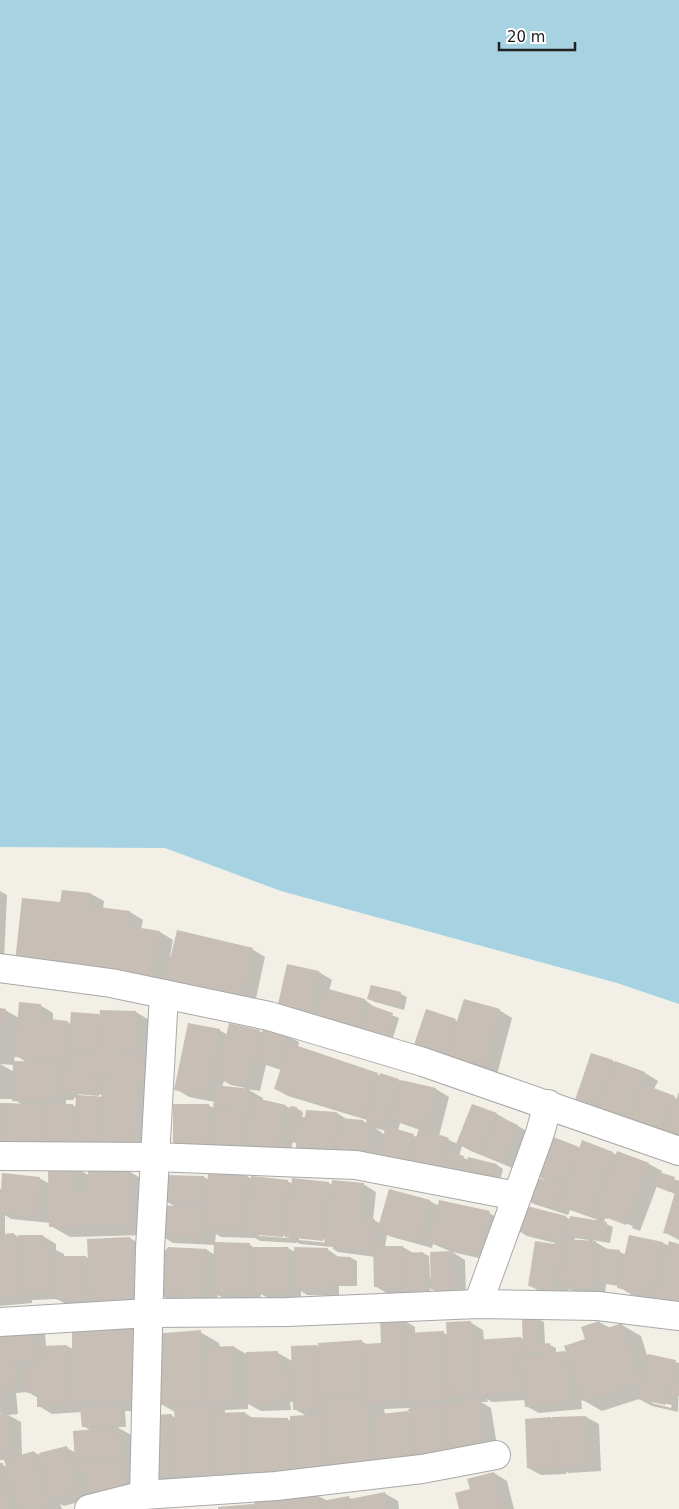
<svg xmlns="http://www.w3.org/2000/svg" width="679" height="1509" font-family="'DejaVu Sans',sans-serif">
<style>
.water{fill:#a6d2e1}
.shadow{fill:#0003;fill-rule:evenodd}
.building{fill:#c7beb6}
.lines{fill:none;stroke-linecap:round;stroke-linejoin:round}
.minor-casing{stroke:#a8a8a8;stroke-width:30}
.minor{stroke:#fff;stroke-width:28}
</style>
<rect width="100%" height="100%" fill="#f2efe7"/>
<!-- water -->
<path class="water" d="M0 0H679V1004L617 983 281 891 165 848 0 847Z"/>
<!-- shadow -->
<g class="shadow">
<path d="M0 891 7 895 4 959 0 958Z"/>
<path d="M91 894 104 901 103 909 130 912 143 920 141 929 160 932 173 940 170 957 252 949 265 957 255 1003 135 981 61 903Z"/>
<path d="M319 972 332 980 329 991 365 1000 377 1009 399 1018 391 1044 290 1020Z"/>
<path d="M372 986 401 994 407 997 404 1010 375 1002 369 999Z"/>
<path d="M40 1005 53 1013V1020L67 1022 71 1024 99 1015 101 1017 136 1012 149 1020 147 1160 0 1155V1103L21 1104 14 1099H0V1064L14 1072V1065L0 1064V1009L5 1010 19 1018ZM15 1055 28 1063 14 1062ZM78 1093 106 1095V1097L78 1095ZM74 1097 77 1099V1108L73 1105H66V1100H74Z"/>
<path d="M499 1010 512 1018 496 1078 427 1055V1011L458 1022Z"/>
<path d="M219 1030 228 1035 259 1031 263 1033 287 1035 299 1042 298 1047 381 1076 436 1089 449 1097 439 1136 458 1144 473 1105 497 1114 530 1133 515 1169 471 1151 462 1146 459 1156 468 1160 469 1158 497 1165 503 1169 498 1188 331 1155 293 1142 289 1156 188 1160 208 1105 214 1108 215 1102 189 1097 176 1089ZM266 1065 281 1070 275 1089 288 1096 367 1120V1123L363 1121 348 1120 337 1113 302 1118 303 1112 296 1108 291 1109 286 1106 262 1101 263 1098 247 1089 260 1091ZM224 1081 231 1085 245 1088V1090L222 1087ZM400 1123 420 1130 417 1137 398 1131ZM375 1128 386 1131 385 1135Z"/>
<path d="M612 1061 645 1073 658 1081 654 1089 677 1099 679 1095V1143L587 1113Z"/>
<path d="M578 1148 613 1153 617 1155 618 1152 649 1164 662 1171 661 1174 679 1181V1240L664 1232 675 1194 657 1186 640 1231 605 1218 604 1223 613 1227 610 1243 592 1240 609 1250 620 1252 626 1255 663 1243 669 1246 679 1245V1308L660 1301 632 1295 619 1287V1286L606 1284 605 1295 575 1293 569 1289 567 1297 543 1293 530 1286 555 1243 527 1236 514 1228 520 1205 566 1217 571 1220H598L570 1210 568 1215 534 1204 521 1196 545 1180 530 1172ZM608 1217 633 1226 632 1228 608 1219ZM575 1238 589 1240 588 1242 574 1241Z"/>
<path d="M74 1167 90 1176 130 1172 149 1183V1235L70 1237 51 1226V1223L11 1219 5 1215V1235L14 1234 19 1238 43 1236 56 1244V1250L64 1254V1257H86L90 1259 130 1238 143 1246 146 1310 71 1307 57 1299 32 1300V1303L0 1306V1189L39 1178 50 1184Z"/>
<path d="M245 1175 252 1179 287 1181 293 1184 329 1183 333 1186 363 1184 376 1192 373 1220 380 1223 389 1190 430 1201 439 1206 489 1213 502 1220 492 1261 452 1252 433 1244 432 1248 392 1237 387 1235 385 1247H403L413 1253H423L429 1256 430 1277H432L452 1252 465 1260 466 1296H445L430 1288V1292H416V1294H388L375 1286V1257L338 1252 333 1249V1247L300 1244 296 1242V1243L260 1241 255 1238 221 1237 216 1234 215 1243 250 1245 255 1248H288L295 1252 327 1249 340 1258H351L357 1261V1286H339V1296L307 1295 301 1291V1298H268L261 1294 260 1301 226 1300 218 1295 215 1304 168 1299 155 1291 207 1250 215 1255V1245L173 1243 160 1235 176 1207 164 1200 204 1177 209 1180ZM259 1234 289 1236V1238L259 1236ZM299 1237 329 1240V1243L299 1240Z"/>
<path d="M402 1319 415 1327V1334L443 1333 448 1335 470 1322 483 1330 484 1341 521 1338 524 1340 523 1320 538 1319 544 1322 545 1345H550L556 1348V1353L565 1352 569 1354 587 1340 599 1322 610 1328 622 1325 641 1336 647 1355 679 1363 678 1412 652 1406 639 1399 602 1411 581 1399 582 1409 539 1413 526 1406V1400L492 1402 487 1399 488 1402H481L491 1408 499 1459 165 1484 152 1476 171 1415 175 1418V1412L161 1404 200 1332 219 1343 220 1348 234 1347 248 1355 278 1353 292 1361 317 1346 319 1348 361 1341 368 1345 382 1344ZM652 1401 672 1405 671 1408 652 1403ZM290 1402H294V1409L307 1416 292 1422 287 1419H254L245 1413 225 1414V1410L248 1409V1404L261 1411 291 1410ZM410 1408 411 1414 407 1412 385 1415 384 1409Z"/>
<path d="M0 1328 45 1332 46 1347 67 1346 73 1349 133 1329 152 1340V1411H125L126 1427H117L131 1435 133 1466 139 1498 90 1499 64 1506 60 1504 62 1509H0V1464L7 1467 5 1460H0V1415H3L0 1413ZM28 1392 38 1398 39 1406 52 1414 82 1412 83 1426 90 1430 76 1453 67 1448 41 1456 34 1452 22 1456 21 1422 8 1415 18 1414 16 1393Z"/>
<path d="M586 1417 599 1424 601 1471 569 1473 566 1472V1474L541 1475 528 1468 526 1420Z"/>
<path d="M494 1473 507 1481 514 1509H461L471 1490Z"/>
<path d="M384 1493 398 1501 399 1509H219L284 1500 287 1501 318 1496 328 1501 348 1497 353 1500Z"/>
</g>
<!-- building -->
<g class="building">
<path d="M62 890 91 893 90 906 130 911 128 926 160 931 152 981 15 962 22 898 60 902Z"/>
<path d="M177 930 253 948 242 997 165 981Z"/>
<path d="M287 964 319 971 308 1020 276 1013Z"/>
<path d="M371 985 401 992 398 1007 367 999Z"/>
<path d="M325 988 365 999 355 1034 316 1022Z"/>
<path d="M464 999 500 1009 483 1071 445 1058Z"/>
<path d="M19 1002 41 1004 40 1018 68 1021 63 1060 15 1057Z"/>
<path d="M370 1005 393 1013 385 1042 362 1035Z"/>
<path d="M0 1008 6 1009 1 1056 0 1055Z"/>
<path d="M426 1009 456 1019 443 1058 413 1048Z"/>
<path d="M100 1010 136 1011 135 1054H102L144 1057 143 1081 95 1078Z"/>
<path d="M71 1012 99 1014 95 1054 68 1052Z"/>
<path d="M188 1023 220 1029 206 1096 174 1090Z"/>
<path d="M229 1023 260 1030 247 1085 217 1078Z"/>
<path d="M263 1028 287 1034 278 1066 256 1060Z"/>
<path d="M289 1043 378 1073 364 1117 274 1089Z"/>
<path d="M591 1053 613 1060 594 1113 573 1106Z"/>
<path d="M67 1054 96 1056 94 1080 100 1081 99 1096 64 1093Z"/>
<path d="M13 1061 62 1062 61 1094H53V1102L12 1101Z"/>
<path d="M615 1061 645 1072 625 1127 595 1116Z"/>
<path d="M380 1073 399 1079 384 1128 366 1122Z"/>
<path d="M102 1080 137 1081 134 1153 100 1152Z"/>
<path d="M401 1080 436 1088 426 1128 391 1119Z"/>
<path d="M643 1084 675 1096 658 1140 626 1128Z"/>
<path d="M216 1085 250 1089 247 1113 213 1108Z"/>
<path d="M679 1092V1142L662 1135Z"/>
<path d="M76 1096 100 1097 97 1148 73 1147Z"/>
<path d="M255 1098 286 1105 276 1150 244 1143Z"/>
<path d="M4 1103 47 1105 45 1146 1 1144Z"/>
<path d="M48 1104H73L72 1148 47 1147Z"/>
<path d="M173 1104H209L208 1153H173Z"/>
<path d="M472 1104 497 1113 481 1154 456 1144Z"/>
<path d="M290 1106 297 1107 292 1140 286 1139Z"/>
<path d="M214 1110 247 1114 240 1157 210 1155Z"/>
<path d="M306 1110 337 1112 334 1149 318 1148 317 1161 295 1160 298 1117H305Z"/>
<path d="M499 1117 518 1125 502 1162 483 1154Z"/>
<path d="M339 1118 363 1120V1125H371L367 1164 335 1160Z"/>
<path d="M386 1126 414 1134 403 1172 375 1164Z"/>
<path d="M419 1128 449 1138 438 1177 407 1168Z"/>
<path d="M543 1133 579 1147 564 1185 528 1172Z"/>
<path d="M582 1140 613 1152 590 1216 559 1206Z"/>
<path d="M617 1151 649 1163 626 1225 594 1213Z"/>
<path d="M448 1152 464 1156 459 1176 442 1172Z"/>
<path d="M468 1157 497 1164 492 1185 462 1178Z"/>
<path d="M48 1166H74V1193H89L88 1171H130L131 1225 49 1227Z"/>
<path d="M659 1172 675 1177 670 1192 654 1186Z"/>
<path d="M2 1173 40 1177 37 1216 0 1213Z"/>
<path d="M208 1173 246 1174 244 1231 206 1230Z"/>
<path d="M527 1174 562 1186 555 1209 519 1197Z"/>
<path d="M163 1175 204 1176 203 1202 162 1201Z"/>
<path d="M251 1176 288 1180 283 1237 246 1234Z"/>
<path d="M292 1178 329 1182 323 1241 285 1237Z"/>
<path d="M679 1179V1237L663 1233Z"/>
<path d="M332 1180 364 1183 359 1217 375 1219 371 1251 324 1245Z"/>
<path d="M389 1189 430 1200 419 1241 377 1231Z"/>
<path d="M439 1200 490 1211 479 1255 429 1242Z"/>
<path d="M519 1204 566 1216 559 1241 512 1229Z"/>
<path d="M161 1205 204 1208 202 1239 159 1236Z"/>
<path d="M570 1216 607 1222 604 1240 567 1235Z"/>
<path d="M14 1233 19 1296 0 1297V1243L4 1242 3 1234Z"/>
<path d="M18 1235H43L44 1246 51 1245 52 1292 20 1293Z"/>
<path d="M629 1235 663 1242 651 1295 617 1288Z"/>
<path d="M130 1237 133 1303 90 1305 87 1239Z"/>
<path d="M564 1239 596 1241 592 1288 560 1286Z"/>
<path d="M535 1241 561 1245 555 1290 528 1286Z"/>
<path d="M669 1241 679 1244V1305L654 1298Z"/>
<path d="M214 1242 250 1243 248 1294 212 1293Z"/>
<path d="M373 1246H403V1287H374Z"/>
<path d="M168 1247 207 1249 205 1287 202 1297 154 1292 159 1252 165 1251Z"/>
<path d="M254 1247H288V1291H253Z"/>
<path d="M294 1247 328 1248 327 1256 351 1257V1283H326V1290L293 1288Z"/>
<path d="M599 1248 620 1250 616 1284 595 1281Z"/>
<path d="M452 1251 453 1289 431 1290 430 1252Z"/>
<path d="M423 1252 424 1289 405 1290 404 1253Z"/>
<path d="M56 1256H86L87 1299 57 1300Z"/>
<path d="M402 1318 407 1401 368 1403 363 1344 381 1343 380 1319Z"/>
<path d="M522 1318H538L539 1344 550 1343V1351L523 1352Z"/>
<path d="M471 1321 475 1395 450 1397 446 1322Z"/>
<path d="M599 1321 602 1330 622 1323 641 1382 582 1401 564 1346 585 1339 581 1327Z"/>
<path d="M32 1324 34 1359 14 1361 15 1385 4 1386 5 1407H0V1326Z"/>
<rect x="72" y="1328" width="61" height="73"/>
<path d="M201 1330 207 1401 160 1405 154 1334Z"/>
<path d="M444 1331 447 1399 408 1402 405 1333Z"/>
<path d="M521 1337 522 1354H517L518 1371 491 1373 519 1372 520 1392 478 1395 474 1340Z"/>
<path d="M362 1340 364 1394 320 1396 318 1343Z"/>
<path d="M67 1345 71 1405 37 1407V1393H27L25 1365 43 1363 42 1346Z"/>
<path d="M317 1345 319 1408 293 1410 291 1346Z"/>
<path d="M234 1346 236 1402 209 1403 208 1347Z"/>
<path d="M278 1351 279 1374H290V1395H278V1404H247L246 1352Z"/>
<path d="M565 1351 570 1402 525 1407 520 1356Z"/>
<path d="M648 1354 676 1360 665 1405 638 1399Z"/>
<path d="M678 1363H679V1396L671 1395Z"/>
<path d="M365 1395 373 1471 331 1475 323 1399Z"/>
<path d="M478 1399 487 1452 450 1458 442 1405Z"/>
<path d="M439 1404 449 1462 418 1468 408 1409Z"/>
<path d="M119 1406 121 1424 82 1427 80 1408Z"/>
<path d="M211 1406 214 1474 177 1476 174 1408Z"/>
<path d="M408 1411 413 1466 378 1470 372 1415Z"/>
<path d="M245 1412 246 1472H216L215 1413Z"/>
<path d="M8 1413 9 1452 0 1453V1414Z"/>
<path d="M172 1414V1476L151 1477 149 1415Z"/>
<path d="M323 1414 327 1473 293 1475 290 1416Z"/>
<path d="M586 1416 589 1465 555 1467 552 1417Z"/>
<path d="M247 1417 288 1418 291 1473 249 1475Z"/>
<path d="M551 1417 554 1467 527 1468 525 1419Z"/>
<path d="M118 1427 120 1458 75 1462 73 1431Z"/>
<path d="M67 1446 78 1492 50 1499 39 1453Z"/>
<path d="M34 1451 50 1505 38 1509H19L4 1460Z"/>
<path d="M123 1459 126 1491 86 1496 84 1472 78 1473 77 1464Z"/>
<path d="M0 1463H3L8 1509H0Z"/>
<path d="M494 1472 503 1509H459L455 1493 470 1489 467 1479Z"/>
<path d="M385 1492 388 1509H352L350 1499Z"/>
<path d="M318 1494 320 1509H286L285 1498Z"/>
<path d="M349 1496 351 1509H322L321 1501Z"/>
<path d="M284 1499 285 1509H255L254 1501Z"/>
<path d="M253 1504 254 1509H218V1507Z"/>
</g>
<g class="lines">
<defs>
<g id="minor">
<path d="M0 968 111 983 269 1016 423 1062 679 1151"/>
<path d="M0 1156 155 1157 356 1165 516 1196"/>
<path d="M478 1304 540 1133 548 1104"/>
<path d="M0 1322 148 1313 287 1312 478 1304 598 1306 679 1316"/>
<path d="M144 1495 150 1249 164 994"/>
<path d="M89 1509 144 1495 276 1486 422 1469 496 1455"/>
</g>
</defs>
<!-- minor casing -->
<use href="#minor" class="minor-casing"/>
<!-- minor -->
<use href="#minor" class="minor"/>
</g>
<!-- scale -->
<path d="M499 42v8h76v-8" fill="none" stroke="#212121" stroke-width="2.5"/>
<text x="507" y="42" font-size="15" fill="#212121" stroke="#ffffff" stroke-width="4" paint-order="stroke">20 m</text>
</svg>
